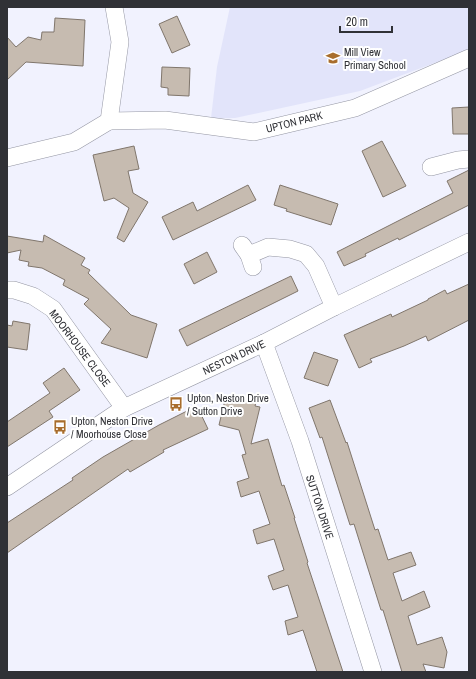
<svg xmlns="http://www.w3.org/2000/svg" width="476" height="679" font-family="'Archivo Narrow',sans-serif">
<style>
.built{fill:#e2e4fa}
.building{fill:#c6bbb0;stroke:#80766c}
.lines{fill:none;stroke-linecap:round;stroke-linejoin:round}
.minor-casing{stroke:#9496a3;stroke-width:18}
.minor{stroke:#fff;stroke-width:17}
.labels{text-anchor:middle;dominant-baseline:central;stroke-width:4;stroke-linejoin:round;paint-order:stroke}
.poi-label{font-size:11px;fill:#303136;stroke:#fff;text-anchor:start}
.street-label{font-size:11px;fill:#303136;stroke:#fff}
</style>
<rect width="100%" height="100%" fill="#f1f2fe"/>
<!-- built -->
<path class="built" d="M230 7H469V50L360 91 235 118H211L217 67Z"/>
<!-- building -->
<g class="building">
<path d="M177 16 190 45 172 53 159 24Z"/>
<path d="M55 18 85 20 83 66 26 62 7 80V37L16 47 28 37 41 40 42 32H54Z"/>
<path d="M162 67 190 68 189 96 168 95V88L161 87Z"/>
<path d="M469 107V134H453L452 108Z"/>
<path d="M382 141 406 186 383 197 362 151Z"/>
<path d="M134 146 139 169 128 171 133 193 148 202 124 242 117 238 129 208 114 198 104 201 93 155Z"/>
<path d="M469 170V205L399 240 398 238 365 254 366 256 344 266 337 252 453 193 447 181Z"/>
<path d="M248 185 256 200 173 240 162 217 193 202 197 211Z"/>
<path d="M280 185 338 204 331 225 286 211 287 209 274 205Z"/>
<path d="M44 235 85 258 81 265 90 270 88 273 131 315 157 324 147 358 101 343 111 329 84 304 89 299 63 285 65 280 42 268 28 266 29 262 19 260 21 250 7 253V236L43 242Z"/>
<path d="M207 252 217 272 194 284 184 264Z"/>
<path d="M291 276 298 291 187 346 179 330Z"/>
<path d="M469 284V320L428 341 426 336 404 346 370 359 372 362 359 368 344 335 391 314 392 317 428 300V299L445 290 447 294Z"/>
<path d="M13 321 30 324 27 350 7 347V325L12 326Z"/>
<path d="M314 352 338 360 328 386 304 378Z"/>
<path d="M64 368 80 390 49 411 53 417 7 447V422L50 393 43 383Z"/>
<path d="M226 396 239 399V397L256 402 255 406 260 407 251 444 268 439 282 486 284 485 295 518H294L308 562 307 563 343 672H317L303 630 288 635 285 621 298 617 288 585 273 590 268 576 284 570 274 539 257 544 253 530 270 524 259 491 241 497 237 482 249 478 242 455 246 454 239 430 219 425Z"/>
<path d="M330 400 346 443 347 442 375 530 378 529 388 560 411 552 416 565 393 573 402 601 424 591 430 607 408 616 417 645 442 637 447 652 444 668 423 664 426 672H402L383 610H381L354 524 350 525 322 437 320 438 309 408Z"/>
<path d="M197 406 208 429 163 450 164 452 130 472 128 469 7 553V523L73 480 72 478 103 457 159 425Z"/>
</g>
<g class="lines">
<defs>
<g id="minor">
<path d="M109 121 165 120 254 132 355 108 469 58"/>
<path d="M7 158 74 142 109 121 120 42 114 7"/>
<path d="M431 167 458 160 469 159"/>
<path d="M242 245 249 255 253 267"/>
<path d="M249 255 268 247 290 249 306 254 316 266 334 307"/>
<path d="M7 290H14L33 296 53 309 124 408"/>
<path d="M264 343 300 441 373 672"/>
<path d="M7 487 124 408 264 343 334 307 469 242"/>
</g>
</defs>
<!-- minor casing -->
<use href="#minor" class="minor-casing"/>
<!-- minor -->
<use href="#minor" class="minor"/>
</g>
<!-- icons -->
<defs>
<symbol id="school-bare" viewBox="-9 -9 18 18"><path d="M0-5L7-2L0 1L-7-2ZM-4 1L0 2.5L4 1V4Q0 6-4 4Z" fill="#a86d2d" stroke="#fff" stroke-width="2.5" paint-order="stroke"/></symbol>
<symbol id="bus-bare" viewBox="-9 -9 18 18"><path d="M-5-6H5V4H4V6H2V4H-2V6H-4V4H-5ZM-3.5-4V0h7V-4ZM-3.5 1.2v1.5H-2V1.2ZM2 1.2v1.5H3.5V1.2Z" fill="#a86d2d" stroke="#fff" stroke-width="2.5" paint-order="stroke"/></symbol>
</defs>
<g fill-rule="evenodd">
<use href="#school-bare" x="323" y="48" width="20" height="20"/>
<use href="#bus-bare" x="166" y="394" width="20" height="20"/>
<use href="#bus-bare" x="50" y="417" width="20" height="20"/>
</g>
<g class="labels">
<!-- poi labels -->
<g class="poi-label">
<text x="344" y="52">Mill View<tspan x="344" dy="13">Primary School</tspan></text>
<text x="187" y="398">Upton, Neston Drive<tspan x="187" dy="13">/ Sutton Drive</tspan></text>
<text x="71" y="421">Upton, Neston Drive<tspan x="71" dy="13">/ Moorhouse Close</tspan></text>
</g>
<!-- street labels -->
<g class="street-label">
<text transform="translate(294 122) rotate(-14)">UPTON PARK</text>
<text transform="translate(80 348) rotate(53)">MOORHOUSE CLOSE</text>
<text transform="translate(234 357) rotate(-25)">NESTON DRIVE</text>
<text transform="translate(320 507) rotate(72)">SUTTON DRIVE</text>
</g>
</g>
<!-- border -->
<rect width="476" height="679" fill="none" stroke="#303136" stroke-width="16"/>
<!-- scale -->
<path d="M340 26v6h52v-6" fill="none" stroke="#303136" stroke-width="2"/>
<text x="346" y="26" font-size="12" fill="#303136" stroke="#ffffff" stroke-width="3" paint-order="stroke">20 m</text>
</svg>
